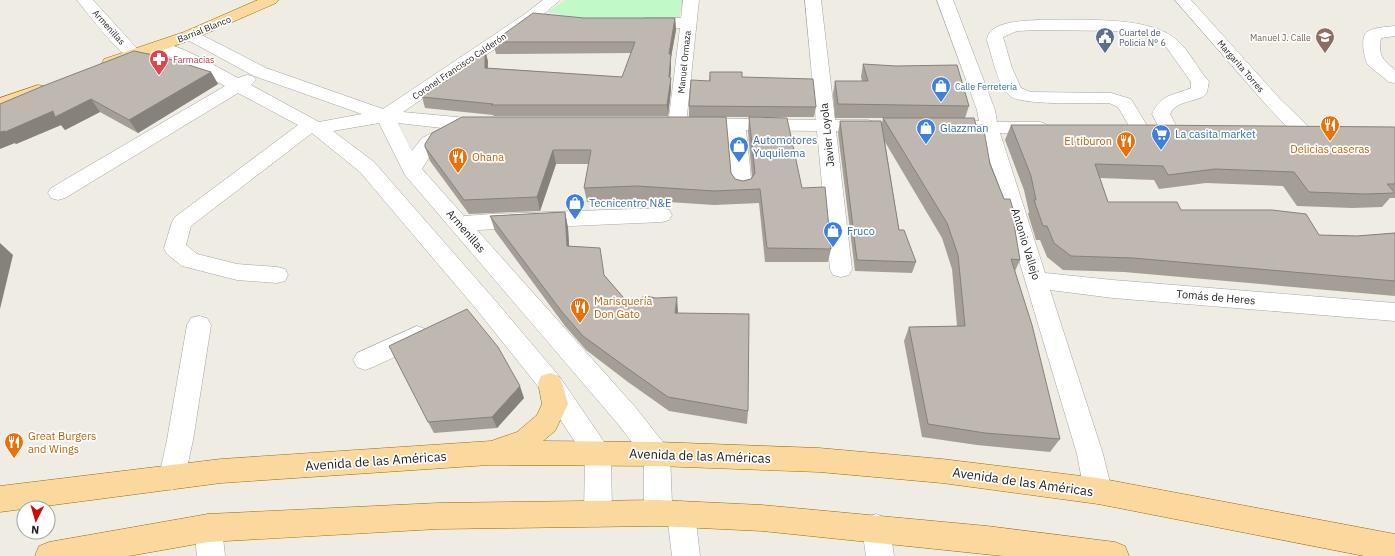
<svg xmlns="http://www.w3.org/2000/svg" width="1395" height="556" font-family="'IBM Plex Sans',sans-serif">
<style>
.park{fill:#c1f9c9}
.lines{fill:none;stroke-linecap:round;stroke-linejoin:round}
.minor-casing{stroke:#a5a5a5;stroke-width:1}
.major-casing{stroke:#966e01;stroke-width:1}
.minor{fill:#fff;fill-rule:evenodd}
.major{fill:#fbd89d;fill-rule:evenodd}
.wall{fill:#a49e97}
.shaded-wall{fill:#86817b}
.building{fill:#bfb8b0;stroke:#86817b}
.labels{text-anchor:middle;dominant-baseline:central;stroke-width:3.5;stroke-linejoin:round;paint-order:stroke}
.far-street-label{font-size:9px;fill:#1e1e1e;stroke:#fff}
.far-service-label{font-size:9px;fill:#4e5e75;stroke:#fff;text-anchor:start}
.far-education-label{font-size:9px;fill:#785e54;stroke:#fff;text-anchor:end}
.far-health-label{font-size:9px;fill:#be3a42;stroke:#fff;text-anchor:start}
.far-shop-label{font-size:9px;fill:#366cbe;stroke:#fff;text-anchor:start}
.shop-label{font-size:11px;fill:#366cbe;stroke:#fff;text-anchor:start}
.street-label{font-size:11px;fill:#1e1e1e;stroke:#fff}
.food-label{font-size:11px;fill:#c56008;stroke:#fff;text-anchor:start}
.near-street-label{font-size:13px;fill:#1e1e1e;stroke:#fff}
</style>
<rect width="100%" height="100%" fill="#efece4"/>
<!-- park -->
<path class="park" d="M566 0H682L680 19H584L548 12Z"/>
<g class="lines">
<defs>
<g id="minor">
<path d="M77 0H93L142 54 140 58C136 59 132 60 128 57 116 50 86 12 77 0Z"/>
<path d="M543 0H560L537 20 403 112 488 120 491 124 488 128 482 130 458 129 459 131 457 135 436 146 422 169 464 216 491 214 662 208 669 210 672 215 669 220 662 222 477 230 636 408 666 446 670 454 672 504 681 501 691 505 695 514 700 556H672L668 522 658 526 648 522 644 513V458L618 424 405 175 379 123 333 131 374 162 493 298 559 376 607 446 611 454 612 514 608 523 598 527 588 523 584 514 585 457 541 390 477 310 360 172 312 133 191 226 186 245 197 254 237 264 277 267 285 269 288 275 285 281 277 283 237 280 190 268 182 266 167 254 164 248 172 222 175 217 298 125 238 93 65 198 58 200 51 198 48 193 51 188 225 86 177 60 153 49 151 46 153 43C171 38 220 69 238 78L247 75 253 76 256 80 251 85 319 122 362 114 254 76 184 38 182 35 184 32 190 30 196 32 266 68 383 109 525 14ZM398 123 442 128 422 138 412 151Z"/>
<path d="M683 0H699L686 125 683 129 677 131 671 129 668 125 680 28H645L639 26 637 23 639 20 645 18H681Z"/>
<path d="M805 0H821L835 120H868L874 122 877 126 874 130 868 132 836 131 852 269 849 275 841 277 833 275 830 269 817 131 746 130 752 187 749 192 742 194 735 192 732 187 727 130H696L690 128 687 124 690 120 696 118 816 120Z"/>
<path d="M937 0H953L995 110 997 122H1040L1046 124 1049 128 1046 132 1040 134 1000 133 1045 273 1113 280 1395 303V321L1113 298 1050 290 1103 454 1112 491 1108 500 1098 504 1088 500 1084 491 1077 454 981 133H952L946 131 943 127 946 123 952 121H979L977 110Z"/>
<path d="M1175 0H1191L1280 99 1308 126 1310 130 1308 134 1301 136 1294 134 1268 107Z"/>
<path d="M1038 20C1076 21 1150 14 1178 41 1189 51 1197 67 1206 78L1209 82C1208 85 1208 89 1207 92 1203 103 1177 98 1170 114L1178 129 1176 133 1169 135 1162 133 1152 114C1161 94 1172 96 1191 88V82L1167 48 1153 38 1133 33 1117 31 1038 30 1017 31 1003 37 1012 68 1021 88 1030 92 1111 93 1131 99 1149 129 1147 133 1140 135 1133 133 1118 107 1109 103C1092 103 1018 106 1009 95 996 81 993 58 987 41 987 21 1023 21 1038 20Z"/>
<path d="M1395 26V36L1381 38C1378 55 1382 59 1395 70V83L1389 82 1368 65C1364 58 1360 37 1367 32 1374 27 1387 27 1395 26Z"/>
<path d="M199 316 207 318 211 325 193 440 185 477 181 486 172 490 163 486 159 477 167 440 187 325 191 318Z"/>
<path d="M417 326 425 329 429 336 425 343 373 367 365 370 357 367 353 360 357 353Z"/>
<path d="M208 514 218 518 222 528 225 556H197L194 528 198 518Z"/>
<path d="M876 514 886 518 890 528 894 556H866L862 528 866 518Z"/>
</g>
<g id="major">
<path d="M258 0H279L276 3 196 38 116 67 110 68 104 67 102 63 104 59 184 32Z"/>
<path d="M38 85 44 86 47 90 44 94 0 110V98Z"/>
<path d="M550 373 559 376 562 383 568 404 555 431 543 441 657 442 819 448 942 459 1098 478 1395 534V556H1364L1098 504 942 483 819 472 657 466 489 465 221 483 0 512V486L221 459 491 441 517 432 537 415 542 404 538 383 541 376Z"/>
<path d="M658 500 762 505 987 526 1115 542 1125 546 1129 556H1003L762 531 658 526 438 529 208 542 129 556H35L39 546 49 542 208 514 438 503Z"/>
</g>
</defs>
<!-- minor casing -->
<use href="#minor" class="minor-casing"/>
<!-- major casing -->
<use href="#major" class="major-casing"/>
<!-- minor -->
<use href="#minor" class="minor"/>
<!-- major -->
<use href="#major" class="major"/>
</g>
<!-- wall -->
<g class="wall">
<path d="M584 18H675L676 30 671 57V66L670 78H671V89L668 116H494L493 115 425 108 422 97 488 61V68L622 77 631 53 496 54 493 42Z"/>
<path d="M134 51 211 72 218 84 138 133 100 112 65 130 61 125 16 144 15 143Z"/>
<path d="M863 64 969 106 965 118 976 125 1004 199 1018 225 1015 232 1020 260 1015 271 1060 439 1050 452 977 445 922 437 904 341 909 327 957 326 952 269 942 238 885 142 899 230 916 262 912 273 855 271 838 133 840 121 882 123 883 118H835L833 94 835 81H862L861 77Z"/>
<path d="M710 72 742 77 816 107 814 117H689V106L709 81Z"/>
<path d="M462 117 731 173 735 179 743 181 751 179 752 177 748 132 749 117 802 188 831 249 828 262H765L759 203 714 205 638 200 587 202 584 188 589 164H556L540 211 469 214 430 161 425 147Z"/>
<path d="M1011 125 1395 127V198H1390L1382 207 1352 208 1297 206 1283 186 1206 183 1159 189 1154 180 1100 178 1108 202 1181 210 1319 235 1357 236 1395 233V296L1124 272 1063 270 1047 257 1040 240H1036L1028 214 1029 212 1024 190 1005 140Z"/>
<path d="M565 212 568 228 569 246 604 275 629 304 677 313 748 411 747 424 669 411 628 382 586 350 565 326 495 231 490 216Z"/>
<path d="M524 398 497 428 434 433 428 422Z"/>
</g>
<!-- shaded-wall -->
<g class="shaded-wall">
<path d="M675 18 676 30 671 57V66L670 87 671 78V89L668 116 667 105 669 77V54Z"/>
<path d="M485 50 488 61 487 79 485 68Z"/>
<path d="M211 72 218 84 138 133 129 120Z"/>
<path d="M91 99 100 112 65 130 61 125 16 144 15 143 0 149V132L53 111Z"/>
<path d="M553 150 556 164 540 211 537 197Z"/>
<path d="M565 212 568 228 570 261 567 246Z"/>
<path d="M0 243 13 255 0 309Z"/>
<path d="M677 297 678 312 676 328 675 313Z"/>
<path d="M520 386 524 398 497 428 492 417Z"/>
</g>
<!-- building -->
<g class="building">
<path d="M533 13 584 18H675L669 54H671L669 77 671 78 667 105H491L493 104 422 97 466 67 485 50V68L622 77 635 42H493Z"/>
<path d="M134 51 163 57 211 72 129 120 91 99 55 117 53 111 5 132V131L0 132V104L43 86Z"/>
<path d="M863 64 896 66 957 65 969 106 838 104 835 81H868Z"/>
<path d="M710 72H742V77L813 79 816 107 689 106 691 80 710 81Z"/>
<path d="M462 117H726L731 173 735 179 743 181 751 179 755 173 749 117 787 118 802 188 825 187 831 249 767 248 760 189 714 191 637 186 584 188 591 150H553L537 197 464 200 425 147V144L432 133Z"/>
<path d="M883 118H974L976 125H983L990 164 1004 199H1010L1018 225 1014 224 1020 260 1011 259 1032 325 1060 439 985 433 928 424 909 327 965 326 958 255 947 223Z"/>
<path d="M840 121H881L899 230H904L916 262 857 260Z"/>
<path d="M1011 125H1139L1395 127V184H1387L1395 193 1365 194 1309 192 1294 172 1215 169 1168 175 1163 166 1095 164 1108 202H1177L1181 210H1272L1306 214 1319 235 1357 236 1395 233V281L1133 258 1071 256 1054 243 1047 226H1043L1034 200H1036L1031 176Z"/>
<path d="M565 212 567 246 600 248 604 275 629 304 645 296 656 298 677 297 675 313 749 314 748 411 668 397 627 368 583 336 562 312 490 216Z"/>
<path d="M467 309 498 347 520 386 492 417 428 422 389 346Z"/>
</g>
<!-- icons -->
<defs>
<symbol id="civic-pin" viewBox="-11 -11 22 30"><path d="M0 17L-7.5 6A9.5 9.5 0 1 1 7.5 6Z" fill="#5c6f8a" stroke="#fff"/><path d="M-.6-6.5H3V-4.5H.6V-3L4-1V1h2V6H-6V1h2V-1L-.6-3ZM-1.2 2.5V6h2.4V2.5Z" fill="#fff"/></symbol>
<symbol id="school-pin" viewBox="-11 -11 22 30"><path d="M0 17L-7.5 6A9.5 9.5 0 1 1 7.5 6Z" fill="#8d6e63" stroke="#fff"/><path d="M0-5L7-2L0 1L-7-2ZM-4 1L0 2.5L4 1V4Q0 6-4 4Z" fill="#fff"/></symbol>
<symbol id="pharmacy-pin" viewBox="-11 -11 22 30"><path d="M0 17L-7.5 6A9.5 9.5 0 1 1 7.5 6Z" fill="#e0444e" stroke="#fff"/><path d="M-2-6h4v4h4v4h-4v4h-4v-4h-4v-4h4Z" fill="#fff"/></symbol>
<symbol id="shop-pin" viewBox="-11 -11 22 30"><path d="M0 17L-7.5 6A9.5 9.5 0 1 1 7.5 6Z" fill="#3f7fe0" stroke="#fff"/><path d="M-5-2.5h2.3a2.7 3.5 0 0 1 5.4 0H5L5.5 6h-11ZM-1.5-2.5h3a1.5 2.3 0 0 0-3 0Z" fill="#fff"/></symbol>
<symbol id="restaurant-pin" viewBox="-11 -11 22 30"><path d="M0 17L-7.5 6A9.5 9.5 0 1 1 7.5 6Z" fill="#e8710a" stroke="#fff"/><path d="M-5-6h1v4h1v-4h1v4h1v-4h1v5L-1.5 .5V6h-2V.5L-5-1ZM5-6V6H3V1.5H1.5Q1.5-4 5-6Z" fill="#fff"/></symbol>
<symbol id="supermarket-pin" viewBox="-11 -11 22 30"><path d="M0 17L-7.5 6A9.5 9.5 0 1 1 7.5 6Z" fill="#3f7fe0" stroke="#fff"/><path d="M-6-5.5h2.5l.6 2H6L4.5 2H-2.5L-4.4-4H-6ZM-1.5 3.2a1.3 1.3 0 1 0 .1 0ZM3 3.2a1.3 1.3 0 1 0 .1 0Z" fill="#fff"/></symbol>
</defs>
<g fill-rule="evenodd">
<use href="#civic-pin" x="1094" y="26" width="22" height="30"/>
<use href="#school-pin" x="1314" y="26" width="22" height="30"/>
<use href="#pharmacy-pin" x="148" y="48" width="22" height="30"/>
<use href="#shop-pin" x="930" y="75" width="22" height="30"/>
<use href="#restaurant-pin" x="1319" y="114" width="22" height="30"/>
<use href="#shop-pin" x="915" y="117" width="22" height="30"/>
<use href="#supermarket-pin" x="1150" y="123" width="22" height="30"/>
<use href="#restaurant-pin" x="1115" y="130" width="22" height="30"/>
<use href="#shop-pin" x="728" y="135" width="22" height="30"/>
<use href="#restaurant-pin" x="447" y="146" width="22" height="30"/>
<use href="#shop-pin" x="564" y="192" width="22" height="30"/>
<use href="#shop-pin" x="822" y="220" width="22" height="30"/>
<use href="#restaurant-pin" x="569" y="296" width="22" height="30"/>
<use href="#restaurant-pin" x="3" y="431" width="22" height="30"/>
</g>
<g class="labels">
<!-- far-street labels -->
<g class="far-street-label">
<text transform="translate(109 27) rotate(48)">Armenillas</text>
<text transform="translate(204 29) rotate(-22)">Barrial Blanco</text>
<text transform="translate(684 62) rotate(-84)">Manuel Ormaza</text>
<text transform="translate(459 66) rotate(-34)">Coronel Francisco Calderón</text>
<text transform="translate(1241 66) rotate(49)">Margarita Torres</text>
</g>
<!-- far-service labels -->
<g class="far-service-label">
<text x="1119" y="32">Cuartel de<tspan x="1119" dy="10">Policia N° 6</tspan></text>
</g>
<!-- far-education labels -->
<g class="far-education-label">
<text x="1311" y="37">Manuel J. Calle</text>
</g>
<!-- far-health labels -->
<g class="far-health-label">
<text x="173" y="59">Farmacias</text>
</g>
<!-- far-shop labels -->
<g class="far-shop-label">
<text x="955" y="86">Calle Ferretería</text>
</g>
<!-- shop labels -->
<g class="shop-label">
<text x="940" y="128">Glazzman</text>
<text x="1175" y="134">La casita market</text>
<text x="753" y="140">Automotores<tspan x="753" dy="13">Yuquilema</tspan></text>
<text x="589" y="203">Tecnicentro N&amp;E</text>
<text x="847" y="231">Fruco</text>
</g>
<!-- street labels -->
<g class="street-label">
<text transform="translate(827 135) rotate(-96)">Javier Loyola</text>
<text transform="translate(466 231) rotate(49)">Armenillas</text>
<text transform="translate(1026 244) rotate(73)">Antonio Vallejo</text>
<text transform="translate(1216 297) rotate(5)">Tomás de Heres</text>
</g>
<!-- food labels -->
<g class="food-label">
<text x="1112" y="141" text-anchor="end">El tiburon</text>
<text x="1330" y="149" text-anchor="middle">Delicias caseras</text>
<text x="472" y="157">Ohana</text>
<text x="594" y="301">Marisquería<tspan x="594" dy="13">Don Gato</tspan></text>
<text x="28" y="436">Great Burgers<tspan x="28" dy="13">and Wings</tspan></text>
</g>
<!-- near-street labels -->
<g class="near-street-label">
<text transform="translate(700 456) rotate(2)">Avenida de las Américas</text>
<text transform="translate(376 461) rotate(-4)">Avenida de las Américas</text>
<text transform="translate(1023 482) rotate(8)">Avenida de las Américas</text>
</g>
</g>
<!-- north arrow -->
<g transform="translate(36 520) rotate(185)"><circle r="19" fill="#ffffff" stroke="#a5a5a5"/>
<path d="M0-3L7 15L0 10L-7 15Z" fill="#ca0e02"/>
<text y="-6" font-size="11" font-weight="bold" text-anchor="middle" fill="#1e1e1e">N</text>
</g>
</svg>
